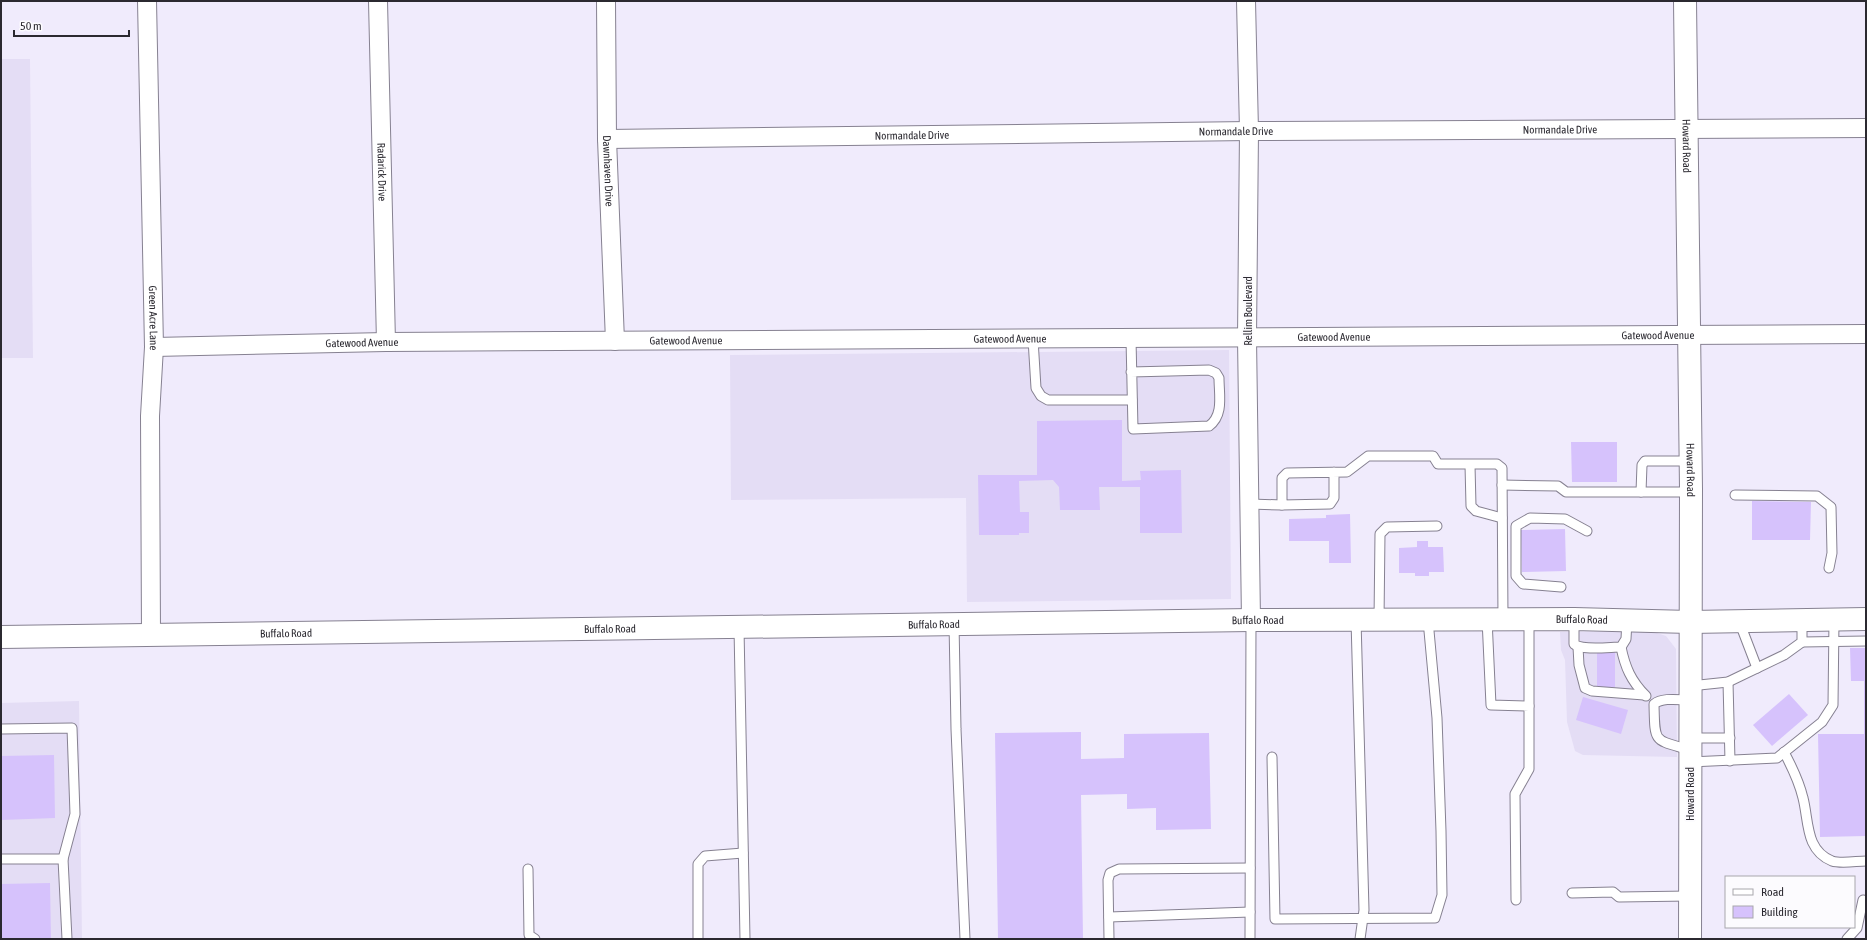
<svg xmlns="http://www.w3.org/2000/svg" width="1867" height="940" font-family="'Asap Condensed',sans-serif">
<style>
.built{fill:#e4ddf5}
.building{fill:#d6c2fc}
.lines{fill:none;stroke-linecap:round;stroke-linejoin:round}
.lane-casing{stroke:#868191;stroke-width:11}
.street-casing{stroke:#868191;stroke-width:20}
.secondary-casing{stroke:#868191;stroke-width:24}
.lane{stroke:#fff;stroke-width:9}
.street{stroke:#fff;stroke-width:18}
.secondary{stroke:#fff;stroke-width:22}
.labels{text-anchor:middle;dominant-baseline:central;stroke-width:3.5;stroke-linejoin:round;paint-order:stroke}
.street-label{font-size:11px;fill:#2b2930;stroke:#fcfbfe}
</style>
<rect width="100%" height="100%" fill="#f0ebfc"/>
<!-- built -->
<g class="built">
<path d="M1 59H30L33 358H1Z"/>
<path d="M1229 350 1231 599 967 602 966 498 731 500 730 355Z"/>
<path d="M1651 631 1666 636 1676 649 1677 757 1583 755 1575 751 1567 722 1565 660 1561 650 1560 632Z"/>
<path d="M79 701 82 939H1V703Z"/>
</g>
<!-- building -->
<g class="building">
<path d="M1122 420V481L1141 480 1140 471 1181 470 1182 533H1140V487H1099L1100 510H1060L1059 487 1053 480 1019 481 1020 512H1029V533H1019V535H979L978 475H1037V421Z"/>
<path d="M1571 442H1617V482H1572Z"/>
<path d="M1752 501 1811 502 1810 540H1752Z"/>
<path d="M1350 514 1351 563H1329V541H1289V519L1326 518V515Z"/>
<path d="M1565 529 1566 571 1522 572 1521 530Z"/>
<path d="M1417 541H1428V547H1443L1444 572H1429V576H1415V573H1399V548L1417 547Z"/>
<path d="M1850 648H1866V836L1820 837 1818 734H1864V681H1851Z"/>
<path d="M1615 652V687H1597V653Z"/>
<path d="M1789 694 1808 715 1772 746 1753 725Z"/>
<path d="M1583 697 1628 710 1621 734 1576 720Z"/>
<path d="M1081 732V759L1124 758V734L1209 733 1211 829 1156 830V808L1127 809V794L1081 795 1083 939H998L995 733Z"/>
<path d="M54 755 55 818 1 820V756Z"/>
<path d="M50 883 51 939H1V884Z"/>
</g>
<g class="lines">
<defs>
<g id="lane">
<path d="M1033 339 1036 388 1041 396 1048 400H1132"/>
<path d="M1131 339 1133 429 1209 426C1224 415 1219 395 1219 378L1216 373 1209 370 1131 372"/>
<path d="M1470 465 1471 506 1476 511 1502 518"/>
<path d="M1334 472V498L1330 504 1282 505V478L1287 473 1347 472 1368 456H1433L1438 464H1497L1502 468 1503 619"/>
<path d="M1502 485 1558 486 1566 492H1690"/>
<path d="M1641 492 1642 465 1645 461H1690"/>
<path d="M1735 495 1817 496 1831 507 1832 553 1829 568"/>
<path d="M1250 504 1282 505"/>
<path d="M1561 587 1523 584 1516 576V526L1530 518 1565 519 1587 531"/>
<path d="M1487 619 1491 705 1529 706V769L1515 794 1516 900"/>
<path d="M1529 619V706"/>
<path d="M1574 619V644C1582 651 1610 647 1621 647L1626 639 1627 620"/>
<path d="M1356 620 1364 910 1360 939"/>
<path d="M1379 620 1380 534 1387 527 1437 526"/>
<path d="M1739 621 1757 668"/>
<path d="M954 623 956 729 965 939"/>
<path d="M739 628 745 939"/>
<path d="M1802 642 1866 641"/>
<path d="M1578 647 1579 665 1585 688 1592 691 1644 695"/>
<path d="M1621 647C1625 667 1631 681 1646 696"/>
<path d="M1728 682 1730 761"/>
<path d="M1690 686 1728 682 1784 655 1802 642V621"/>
<path d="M1690 700C1679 700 1663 697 1654 704 1655 744 1653 739 1690 750"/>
<path d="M1 729 72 728 75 814 63 859"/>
<path d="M1690 738H1730"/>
<path d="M1784 752C1792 767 1799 781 1803 798 1809 821 1805 850 1832 861 1841 864 1857 861 1866 861"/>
<path d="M1272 757 1275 919 1435 918 1442 895 1441 831 1437 718 1428 620"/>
<path d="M1690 762 1777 758 1822 722 1833 705 1834 620"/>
<path d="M1 859H63L67 939"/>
<path d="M528 869 529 935 535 939"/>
<path d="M1572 893 1613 892 1619 897 1690 896"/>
<path d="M1109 917 1250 912"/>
<path d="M698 939V864L705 856 743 853"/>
<path d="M1109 939 1108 880 1110 873 1119 869 1250 868"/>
<path d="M1250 939 1251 620"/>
<path d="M1847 939 1857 928 1863 900"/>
</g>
<g id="street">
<path id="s1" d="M147 1 154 347 150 416 151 635"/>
<path id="s2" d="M378 1 386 342"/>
<path id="s3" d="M606 1 607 139 615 341"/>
<path d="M1246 1 1249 131 1247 338 1251 620"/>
<path id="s4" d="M607 139 1249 131 1866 128"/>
<path id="s5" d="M154 347 386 342 1866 334"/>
</g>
<g id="secondary">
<path id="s6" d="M1685 1 1691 489 1690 939"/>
<path id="s7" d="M1 637 1251 620 1574 619 1690 622 1866 619"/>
</g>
</defs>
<!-- lane casing -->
<use href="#lane" class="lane-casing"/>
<!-- street casing -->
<use href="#street" class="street-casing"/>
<!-- secondary casing -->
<use href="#secondary" class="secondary-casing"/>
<!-- lane -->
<use href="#lane" class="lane"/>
<!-- street -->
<use href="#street" class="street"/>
<!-- secondary -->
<use href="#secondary" class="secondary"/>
</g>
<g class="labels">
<!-- street labels -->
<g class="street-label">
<text stroke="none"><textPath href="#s4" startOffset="953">Normandale Drive</textPath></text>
<text stroke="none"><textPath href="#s4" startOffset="629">Normandale Drive</textPath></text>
<text stroke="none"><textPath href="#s4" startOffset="305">Normandale Drive</textPath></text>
<text stroke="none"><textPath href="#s6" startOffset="145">Howard Road</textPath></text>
<text stroke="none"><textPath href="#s3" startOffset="170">Dawnhaven Drive</textPath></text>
<text stroke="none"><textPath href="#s2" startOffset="171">Radarick Drive</textPath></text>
<text transform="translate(1248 311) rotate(-90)">Rellim Boulevard</text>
<text stroke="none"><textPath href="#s1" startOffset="317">Green Acre Lane</textPath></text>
<text stroke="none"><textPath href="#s5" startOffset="1504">Gatewood Avenue</textPath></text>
<text stroke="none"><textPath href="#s5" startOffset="1180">Gatewood Avenue</textPath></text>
<text stroke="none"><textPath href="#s5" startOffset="856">Gatewood Avenue</textPath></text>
<text stroke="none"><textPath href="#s5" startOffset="532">Gatewood Avenue</textPath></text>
<text stroke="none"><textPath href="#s5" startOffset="208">Gatewood Avenue</textPath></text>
<text stroke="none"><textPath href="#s6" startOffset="469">Howard Road</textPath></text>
<text stroke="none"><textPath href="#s7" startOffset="1257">Buffalo Road</textPath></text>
<text stroke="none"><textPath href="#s7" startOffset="1581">Buffalo Road</textPath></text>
<text stroke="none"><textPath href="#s7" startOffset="933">Buffalo Road</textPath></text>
<text stroke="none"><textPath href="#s7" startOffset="609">Buffalo Road</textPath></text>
<text stroke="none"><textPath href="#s7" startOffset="285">Buffalo Road</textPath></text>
<text transform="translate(1690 794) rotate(-90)">Howard Road</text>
</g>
</g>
<!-- border -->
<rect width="1867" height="940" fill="none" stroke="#2b2930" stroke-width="4"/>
<!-- legend -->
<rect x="1725" y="876" width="130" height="52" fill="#fcfbfe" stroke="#a8a7ac"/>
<rect x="1733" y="889" width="20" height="6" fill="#ffffff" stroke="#a8a7ac"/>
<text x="1761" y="896" font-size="12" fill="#2b2930">Road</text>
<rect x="1733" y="906" width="20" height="12" fill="#d6c2fc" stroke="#a8a7ac"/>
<text x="1761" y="916" font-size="12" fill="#2b2930">Building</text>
<!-- scale -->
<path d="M14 30v6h115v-6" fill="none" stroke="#2b2930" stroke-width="2"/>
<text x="20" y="30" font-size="12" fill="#2b2930" stroke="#fcfbfe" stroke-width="3" paint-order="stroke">50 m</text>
</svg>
